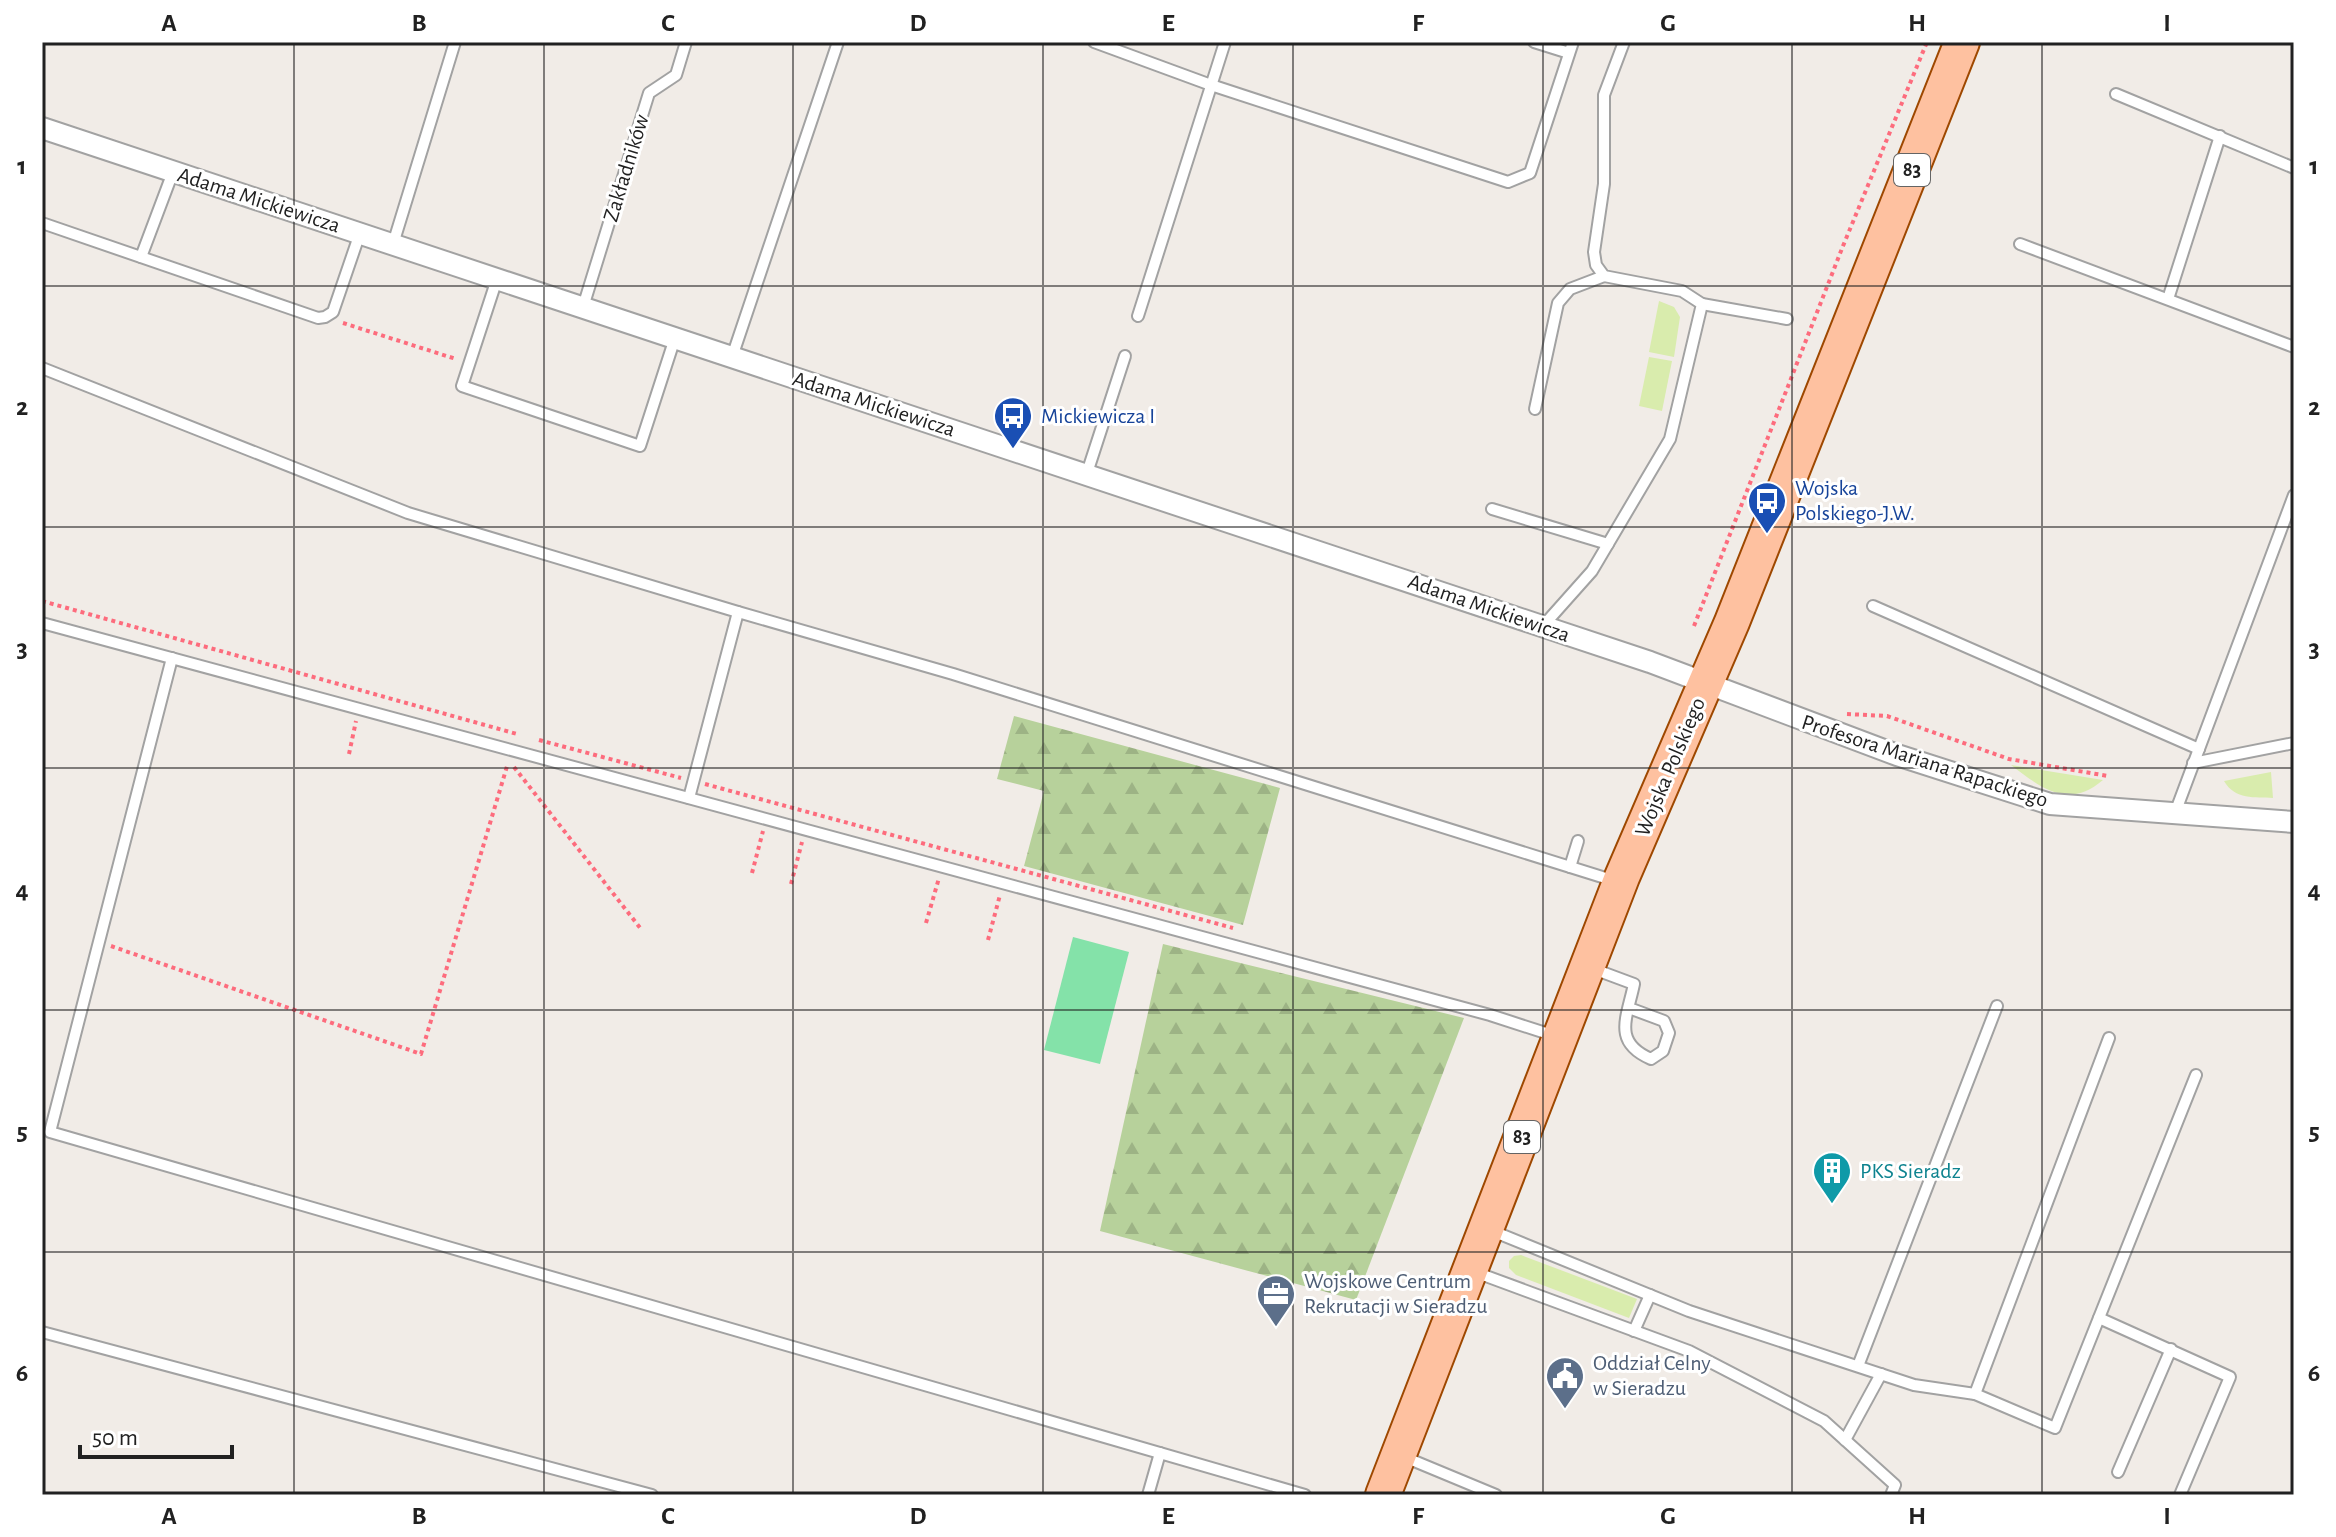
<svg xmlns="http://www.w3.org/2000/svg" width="2336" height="1537" font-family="'Alegreya Sans',sans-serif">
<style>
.grass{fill:#d9ecad}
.forest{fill:url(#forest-firs)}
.pitch{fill:#84e2a9}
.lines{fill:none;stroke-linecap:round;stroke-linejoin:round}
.lane-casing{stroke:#a2a2a2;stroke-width:14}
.street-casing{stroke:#a2a2a2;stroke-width:24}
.primary-casing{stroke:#9e4800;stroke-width:38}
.path{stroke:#fd6c7d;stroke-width:4;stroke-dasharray:4 4;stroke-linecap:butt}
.lane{stroke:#fff;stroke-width:10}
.street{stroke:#fff;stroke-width:20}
.primary{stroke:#fec1a0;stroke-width:34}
.grid{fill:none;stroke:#212121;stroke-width:2;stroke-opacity:0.55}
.labels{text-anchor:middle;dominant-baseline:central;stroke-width:6;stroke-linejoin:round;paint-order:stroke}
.shield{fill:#fff;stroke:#646464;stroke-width:2}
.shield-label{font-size:20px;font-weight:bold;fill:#212121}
.street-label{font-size:22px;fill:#212121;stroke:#fff}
.transit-label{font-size:22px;fill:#164399;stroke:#fff;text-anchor:start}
.culture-label{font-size:22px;fill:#0d838f;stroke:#fff;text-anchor:start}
.service-label{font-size:22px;fill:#4e5e75;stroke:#fff;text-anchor:start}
.neatline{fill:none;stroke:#212121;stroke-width:3}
.grid-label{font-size:26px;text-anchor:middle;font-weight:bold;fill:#212121}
</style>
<defs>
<pattern id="forest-firs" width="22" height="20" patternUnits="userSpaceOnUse" patternTransform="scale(2)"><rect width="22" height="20" fill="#b7d19b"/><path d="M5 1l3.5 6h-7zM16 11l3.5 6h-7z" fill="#9db385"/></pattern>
</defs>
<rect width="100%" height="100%" fill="#f1ece7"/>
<!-- grass -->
<g class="grass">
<path d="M1659 301 1674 307 1680 317 1674 357 1649 352Z"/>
<path d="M1649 357 1672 361 1662 411 1639 406Z"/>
<path d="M2011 765 2103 780C2068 810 2041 788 2011 765Z"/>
<path d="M2271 772 2273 798C2255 797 2235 800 2224 781Z"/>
<path d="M1521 1255 1637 1299 1629 1318 1516 1275 1509 1268V1261L1514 1256Z"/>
</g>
<!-- forest -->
<g class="forest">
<path d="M1014 716 1280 788 1243 925 1024 866 1044 791 997 779Z"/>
<path d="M1163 944 1464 1018 1356 1300 1100 1231Z"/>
</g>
<!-- pitch -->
<path class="pitch" d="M1073 937 1129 952 1100 1064 1044 1050Z"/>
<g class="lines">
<defs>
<g id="lane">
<path d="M1094 42 1211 85 1508 182 1530 173 1573 42"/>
<path d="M1534 42 1569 53"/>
<path d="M2116 94 2294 168"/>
<path d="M42 223 318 318 325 317 333 312 360 233"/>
<path d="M393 244 455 42"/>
<path d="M2020 244 2294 347"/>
<path d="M141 257 173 172"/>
<path d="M497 279 462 386 640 446 675 338"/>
<path d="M2168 299 2220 136"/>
<path d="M1702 304 1787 319"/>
<path d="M583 307 649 93 676 75 686 42"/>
<path d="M1138 316 1225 42"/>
<path d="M732 357 838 42"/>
<path d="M42 368 408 513 738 612 689 798"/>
<path d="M1535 409 1558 303 1570 289 1604 276"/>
<path d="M1087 473 1125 356"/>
<path d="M1492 509 1608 544"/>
<path d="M1873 606 2199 749"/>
<path d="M738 612 953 674 1615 881"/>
<path d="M42 623 1490 1015 1555 1036"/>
<path d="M1543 626 1592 571 1670 439 1702 304 1682 291 1604 276 1596 265 1594 252 1604 184V95L1624 42"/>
<path d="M172 658 50 1132 1305 1495"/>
<path d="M2193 763 2294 743"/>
<path d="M2175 813 2294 495"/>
<path d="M1570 867 1578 841"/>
<path d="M1591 968 1634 984C1627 1018 1612 1042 1651 1059L1663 1051 1669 1033 1664 1021 1629 1008"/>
<path d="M1490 1230 1689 1311 1914 1385 1975 1394 2109 1038"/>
<path d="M1475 1272 1689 1351 1824 1421 1895 1485 1891 1495"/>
<path d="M2099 1318 2230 1377 2180 1495"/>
<path d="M1634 1331 1650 1295"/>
<path d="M42 1332 652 1495"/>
<path d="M1858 1366 1997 1006"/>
<path d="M1975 1394 2055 1428 2196 1075"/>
<path d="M1845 1440 1881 1374"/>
<path d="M1402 1456 1496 1495"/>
<path d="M2118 1472 2171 1349"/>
<path d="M1148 1495 1160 1453"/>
</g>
<path id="street" d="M42 128 1650 662 1897 755 2050 804 2294 822"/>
<path id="primary" d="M1383 1495 1622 877 1732 622 1962 42"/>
</defs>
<!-- lane casing -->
<use href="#lane" class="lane-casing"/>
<!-- street casing -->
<use href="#street" class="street-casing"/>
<!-- primary casing -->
<use href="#primary" class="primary-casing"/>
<!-- path -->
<g class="path">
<path d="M343 323 456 359"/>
<path d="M42 601 517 734"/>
<path d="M1694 626 1843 246 1927 42"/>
<path d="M1847 714 1887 716 2009 759 2108 776"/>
<path d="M539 740 681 778"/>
<path d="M349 754 356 721"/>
<path d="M514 767 641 929"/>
<path d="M705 784 1233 928"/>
<path d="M752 873 763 831"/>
<path d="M791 884 802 842"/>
<path d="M926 923 939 878"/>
<path d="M988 940 1000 895"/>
<path d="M111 946 421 1054 508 763"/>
</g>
<!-- lane -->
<use href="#lane" class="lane"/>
<!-- street -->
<use href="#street" class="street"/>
<!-- primary -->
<use href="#primary" class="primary"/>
</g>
<!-- grid -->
<path class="grid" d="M294 42V1495M544 42V1495M793 42V1495M1043 42V1495M1293 42V1495M1543 42V1495M1792 42V1495M2042 42V1495M42 286H2294M42 527H2294M42 768H2294M42 1010H2294M42 1252H2294"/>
<!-- icons -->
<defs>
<symbol id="bus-pin" viewBox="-11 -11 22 30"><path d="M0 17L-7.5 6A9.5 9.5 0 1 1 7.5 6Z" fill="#1a4fb4" stroke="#fff"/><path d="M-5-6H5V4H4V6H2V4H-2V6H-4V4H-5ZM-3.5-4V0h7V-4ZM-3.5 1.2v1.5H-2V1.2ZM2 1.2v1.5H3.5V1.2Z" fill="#fff"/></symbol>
<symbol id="building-pin" viewBox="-11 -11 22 30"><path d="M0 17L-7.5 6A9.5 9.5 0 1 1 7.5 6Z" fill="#0f9aa8" stroke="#fff"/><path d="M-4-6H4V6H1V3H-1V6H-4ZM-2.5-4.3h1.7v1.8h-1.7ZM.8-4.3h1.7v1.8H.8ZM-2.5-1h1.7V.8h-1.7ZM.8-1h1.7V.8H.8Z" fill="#fff"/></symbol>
<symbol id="office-pin" viewBox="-11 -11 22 30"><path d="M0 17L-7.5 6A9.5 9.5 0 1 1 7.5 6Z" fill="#5c6f8a" stroke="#fff"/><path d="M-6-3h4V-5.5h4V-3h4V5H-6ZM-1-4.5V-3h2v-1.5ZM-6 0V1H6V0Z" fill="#fff"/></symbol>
<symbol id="civic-pin" viewBox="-11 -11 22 30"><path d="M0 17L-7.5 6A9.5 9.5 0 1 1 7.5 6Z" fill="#5c6f8a" stroke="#fff"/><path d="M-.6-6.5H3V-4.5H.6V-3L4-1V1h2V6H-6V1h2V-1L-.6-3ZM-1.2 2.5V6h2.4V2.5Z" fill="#fff"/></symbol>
</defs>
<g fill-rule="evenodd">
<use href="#bus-pin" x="991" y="394" width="44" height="60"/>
<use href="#bus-pin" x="1745" y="479" width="44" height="60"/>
<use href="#building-pin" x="1810" y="1149" width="44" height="60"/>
<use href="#office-pin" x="1254" y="1272" width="44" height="60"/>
<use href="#civic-pin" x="1543" y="1354" width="44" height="60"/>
</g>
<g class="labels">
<!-- shield labels -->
<g class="shield">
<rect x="1894" y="154" width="36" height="32" rx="6"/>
<rect x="1504" y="1121" width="36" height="32" rx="6"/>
</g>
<g class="shield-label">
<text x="1912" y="170">83</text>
<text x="1522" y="1137">83</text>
</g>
<!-- street labels -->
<g class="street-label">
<text transform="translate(626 168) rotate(-73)">Zakładników</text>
<text transform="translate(259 200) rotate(18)">Adama Mickiewicza</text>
<text transform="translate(874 404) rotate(18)">Adama Mickiewicza</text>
<text transform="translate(1489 608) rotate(19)">Adama Mickiewicza</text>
<text transform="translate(1925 761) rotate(18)">Profesora Mariana Rapackiego</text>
<text transform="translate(1670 767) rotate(-67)">Wojska Polskiego</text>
</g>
<!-- transit labels -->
<g class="transit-label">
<text x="1041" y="416">Mickiewicza I</text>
<text x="1795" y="488">Wojska<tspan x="1795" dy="25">Polskiego-J.W.</tspan></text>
</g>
<!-- culture labels -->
<g class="culture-label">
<text x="1860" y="1171">PKS Sieradz</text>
</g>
<!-- service labels -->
<g class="service-label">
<text x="1304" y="1281">Wojskowe Centrum<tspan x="1304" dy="25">Rekrutacji w Sieradzu</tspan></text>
<text x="1593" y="1363">Oddział Celny<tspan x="1593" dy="25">w Sieradzu</tspan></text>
</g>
</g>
<!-- border -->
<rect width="2336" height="1537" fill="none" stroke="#ffffff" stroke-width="88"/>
<!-- scale -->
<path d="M80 1445v12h152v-12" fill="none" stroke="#212121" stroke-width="4"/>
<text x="92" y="1445" font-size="24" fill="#212121" stroke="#ffffff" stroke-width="6" paint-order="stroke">50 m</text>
<rect x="44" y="44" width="2248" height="1449" class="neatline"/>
<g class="grid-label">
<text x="169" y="31">A</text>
<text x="419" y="31">B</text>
<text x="668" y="31">C</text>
<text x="918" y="31">D</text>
<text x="1168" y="31">E</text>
<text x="1418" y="31">F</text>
<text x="1668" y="31">G</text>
<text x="1917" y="31">H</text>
<text x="2167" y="31">I</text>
<text x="22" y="174">1</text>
<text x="2314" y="174">1</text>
<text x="22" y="415">2</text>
<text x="2314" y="415">2</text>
<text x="22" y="657">3</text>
<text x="2314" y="657">3</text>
<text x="22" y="898">4</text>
<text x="2314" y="898">4</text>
<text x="22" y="1140">5</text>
<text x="2314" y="1140">5</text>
<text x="22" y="1381">6</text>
<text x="2314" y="1381">6</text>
<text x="169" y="1524">A</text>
<text x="419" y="1524">B</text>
<text x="668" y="1524">C</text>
<text x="918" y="1524">D</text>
<text x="1168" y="1524">E</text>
<text x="1418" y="1524">F</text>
<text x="1668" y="1524">G</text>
<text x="1917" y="1524">H</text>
<text x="2167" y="1524">I</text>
</g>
</svg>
